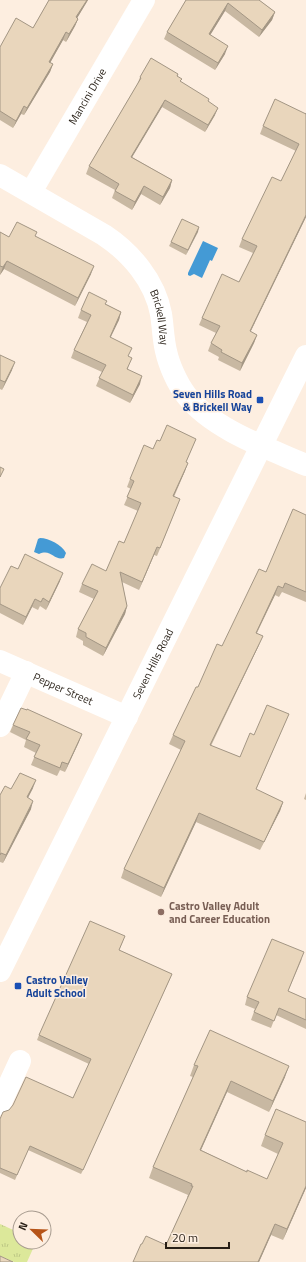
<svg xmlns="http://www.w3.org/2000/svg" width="306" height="1262" font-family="'Titillium Web',sans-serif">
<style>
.park{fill:url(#park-tufts)}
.water{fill:#449ad5}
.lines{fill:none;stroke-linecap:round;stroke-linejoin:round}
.minor{stroke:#fff;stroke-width:22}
.wall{fill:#c8b8a2}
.shaded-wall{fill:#a39684}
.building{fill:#e9d6bc;stroke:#a39684}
.transit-dot{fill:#1a4fb4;stroke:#fdeee0;stroke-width:1.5}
.education-dot{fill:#8d6e63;stroke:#fdeee0;stroke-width:1.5}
.labels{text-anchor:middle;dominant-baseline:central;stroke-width:3;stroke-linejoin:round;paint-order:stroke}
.street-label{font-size:11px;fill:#271f16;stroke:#fdeee0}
.transit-label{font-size:11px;font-weight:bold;fill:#164399;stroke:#fdeee0;text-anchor:end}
.education-label{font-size:11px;font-weight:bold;fill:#785e54;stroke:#fdeee0;text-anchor:start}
</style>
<defs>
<pattern id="park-tufts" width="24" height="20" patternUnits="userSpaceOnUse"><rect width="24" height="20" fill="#dce89a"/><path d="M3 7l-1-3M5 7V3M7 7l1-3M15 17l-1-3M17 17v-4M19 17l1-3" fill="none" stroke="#bdc784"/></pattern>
</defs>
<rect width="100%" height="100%" fill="#fdeee0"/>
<!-- park -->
<path class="park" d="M0 1224 20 1233V1242H36L27 1262H14L0 1256Z"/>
<!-- water -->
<g class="water">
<path d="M203 241 218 248 212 261 210 260 202 278 194 274 190 276 188 275V273Z"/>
<path d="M40 538C49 538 62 545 66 553L64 558C54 561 51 548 39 554L34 552 38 539Z"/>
</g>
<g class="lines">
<!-- minor -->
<g class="minor">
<path id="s1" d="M0 175 104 235C131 253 155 281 161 314 163 326 163 339 166 351 169 365 177 383 186 395 212 429 267 448 306 465"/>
<path id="s2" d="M31 192 144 0"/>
<path id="s3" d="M0 661 127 717"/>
<path d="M0 726 26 672"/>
<path id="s4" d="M0 971 306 356"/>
<path d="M0 1104 20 1061"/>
</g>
</g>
<!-- wall -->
<g class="wall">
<path d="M49 0H88L77 18 78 19 75 26 66 42 63 40 50 63 53 64 50 72 24 115 21 114 13 128 0 120V47L33 28Z"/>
<path d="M186 0H259L275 12 272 20 259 37 225 11 210 35 225 54 215 70 164 39 167 32Z"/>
<path d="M178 74V77L181 82 208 102 215 115 205 132 162 107 132 157 172 180 170 188 160 205 141 194 132 210 112 198 115 190 86 174 89 166 137 85 140 77Z"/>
<path d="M306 114V217L250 332 257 335 254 343 240 371 218 360 219 357 208 351 211 343 216 333 199 325 202 318 239 282 253 253 239 247 242 239 281 181 296 151 260 134 263 126Z"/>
<path d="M199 227 186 255 169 246 171 242Z"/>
<path d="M0 232 9 237 35 236 91 274 75 306 4 269 0 275Z"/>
<path d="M106 304 121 312 119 320 110 337 129 357 128 369 140 384 130 403 96 386 102 372 71 358 74 350 87 322 78 318 81 310Z"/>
<path d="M0 355 12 370 2 390 0 389Z"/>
<path d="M196 439 186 462 185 471 174 497 180 499 157 556 154 555 139 590 122 582 127 606 125 614 103 656 83 645V641L76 637 78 629 94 599 79 592 82 584 106 571 124 543 138 511 124 505 131 489 127 487 130 479 153 449 160 441Z"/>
<path d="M306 515V602L282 592 279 597 275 595 257 633 259 645 211 746 240 757 254 735 289 714 285 723 256 790 283 802 280 811 260 850 196 822 161 897 121 878 124 869 181 750 169 744 173 735 198 687 266 572Z"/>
<path d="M18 569 60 581 46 610 40 606 38 610 32 607 23 625 0 613V588Z"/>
<path d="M13 725 82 734 65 772 60 770 57 776 31 765 36 753 24 747 26 740 10 732Z"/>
<path d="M33 788 28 798 31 809 3 863 0 862V795L11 789Z"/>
<path d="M306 793V800L304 799Z"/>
<path d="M123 941 119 950 172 974 81 1174 28 1150 15 1180 0 1173V1119L73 1098 89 1064 37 1040 39 1035Z"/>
<path d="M302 959 288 991 306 999V1029L276 1015 271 1028 251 1020 255 1009 245 1005 247 997Z"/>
<path d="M194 1065 285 1077 269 1112 227 1092 201 1150 247 1172 267 1179 278 1154 261 1146 265 1135 276 1109 306 1188 283 1240 271 1235 259 1262H133L166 1245 188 1197H187L188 1195 149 1178 153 1167 193 1077 190 1076Z"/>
</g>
<!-- shaded-wall -->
<g class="shaded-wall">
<path d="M87 0H88L73 25 76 17Z"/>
<path d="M228 3 225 11 206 42 209 34Z"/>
<path d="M275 12 272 20 259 37 262 30Z"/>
<path d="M78 19 75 26 66 42 69 34Z"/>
<path d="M66 32 63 40 46 70 49 62Z"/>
<path d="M228 46 225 54 215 70 218 63Z"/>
<path d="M53 64 50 72 24 115 27 108Z"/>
<path d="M165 100 162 107 128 164 131 157Z"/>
<path d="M24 106 21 114 13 128 16 121Z"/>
<path d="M218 108 215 115 205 132 208 125Z"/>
<path d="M172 180 170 188 160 205 163 197Z"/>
<path d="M144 186 141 194 132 210 135 202Z"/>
<path d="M306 215V217L247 339 250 331Z"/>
<path d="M199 227 198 232 186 255 188 250Z"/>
<path d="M7 261 4 269 0 275 3 267Z"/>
<path d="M94 266 91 274 75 306 78 298Z"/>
<path d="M121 312 119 320 107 345 110 337Z"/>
<path d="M257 335 254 343 240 371 242 363Z"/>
<path d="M15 362 12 370 2 390 5 382Z"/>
<path d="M142 376 140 384 130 403 133 395Z"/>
<path d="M188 463 185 471 170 504 173 496Z"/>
<path d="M157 547 154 555 139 590 142 582Z"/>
<path d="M63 573 60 581 46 610 49 602Z"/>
<path d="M278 586 275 595 252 642 256 633Z"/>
<path d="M35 599 32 607 23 625 26 617Z"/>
<path d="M127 606 125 614 103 656 106 648Z"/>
<path d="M263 636 259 645 206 754 210 745Z"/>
<path d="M82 734 79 742 65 772 68 764Z"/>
<path d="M36 780 33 788 24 805 27 797Z"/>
<path d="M33 801 31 809 3 863 6 855Z"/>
<path d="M283 802 280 811 260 850 264 842Z"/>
<path d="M199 813 196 822 161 897 164 888Z"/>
<path d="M172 974 170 978 81 1174 83 1170Z"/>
<path d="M289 1066 285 1077 269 1112 273 1101Z"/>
<path d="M231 1081 227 1092 196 1161 200 1150Z"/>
<path d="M306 1186V1188L283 1240 287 1229Z"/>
<path d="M275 1224 271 1235 259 1262H258Z"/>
</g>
<!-- building -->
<g class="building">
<path d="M49 0H87L76 17 78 19 69 34 66 32 49 62 53 64 27 108 24 106 16 121 0 111V47L16 18 33 28Z"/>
<path d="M186 0H259L275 12 262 30 228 3 209 34 228 46 218 63 167 32Z"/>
<path d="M151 58 178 74 177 76 182 79 180 81 209 99 208 101 218 108 208 125 165 100 131 157 172 180 163 197 144 186 135 202 115 191 119 184 89 166 141 78 140 77Z"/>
<path d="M275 99 306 114V113V215L250 331 257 335 242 363 221 352 222 350 211 343 220 326 202 318 222 274 239 282 257 246 242 239 272 177 281 181 299 144 263 126Z"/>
<path d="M182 219 199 227 188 250 171 242Z"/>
<path d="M17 222 37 232 35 236 94 266 78 298 7 261 3 267 0 266V232L9 237Z"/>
<path d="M89 292 107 301 105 304 121 312 110 337 132 348 128 356 132 358 127 369 142 376 133 395 99 378 106 365 74 350 91 315 81 310Z"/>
<path d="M0 355 15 362 5 382 0 380Z"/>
<path d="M167 425 196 439 186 462 188 463 173 496 180 499 160 548 157 547 142 582 120 572 127 606 106 648 86 637V633L78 629 98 591 82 584 92 564 106 571 119 541 124 543 141 503 127 497 134 481 130 479 144 445 153 449 157 440 160 441Z"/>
<path d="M0 467 4 469 0 477Z"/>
<path d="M293 509 306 515V592L285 583 283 588 278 586 256 633 263 636 210 745 240 757 250 733 254 735 267 705 289 714 256 789 283 802 264 842 199 813 164 888 124 869 185 741 173 735 196 687H198L217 644 222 646 259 569 266 572Z"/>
<path d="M25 554 63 573 49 602 43 598 41 602 35 599 26 617 0 604V588L11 566 18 569Z"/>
<path d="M21 708 27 710V709L82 734 68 764 62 762 60 768 34 757 40 745 26 739 30 732 13 725Z"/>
<path d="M20 773 36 780 27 797 33 801 6 855 1 853 0 855V795L5 786 11 789Z"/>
<path d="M90 921 125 936 119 950 172 974 83 1170 30 1146 17 1175 0 1168V1119L3 1112 9 1110 13 1105 26 1077 73 1098 91 1059 39 1035Z"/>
<path d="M272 939 304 952 288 991 306 999V1020L279 1008 274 1021 254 1012 259 1002 247 997Z"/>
<path d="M210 1030 289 1066 273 1101 231 1081 200 1150 247 1172V1170L267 1179 283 1143 265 1135 276 1109 306 1122V1186L287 1229 275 1224 258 1262H133L141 1244H142L146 1236 166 1245 193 1186H191L192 1184 153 1167 198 1066 194 1065Z"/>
<path d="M0 1256 13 1262H0Z"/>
</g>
<!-- markers -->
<g class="transit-dot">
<rect x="256" y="396" width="8" height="8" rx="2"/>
<rect x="14" y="982" width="8" height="8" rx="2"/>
</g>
<circle class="education-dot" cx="161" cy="912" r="4"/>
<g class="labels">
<!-- street labels -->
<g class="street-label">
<text stroke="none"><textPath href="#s2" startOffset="111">Mancini Drive</textPath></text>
<text stroke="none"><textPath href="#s1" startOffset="223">Brickell Way</textPath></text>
<text stroke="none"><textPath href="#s4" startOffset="343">Seven Hills Road</textPath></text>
<text stroke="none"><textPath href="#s3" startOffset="69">Pepper Street</textPath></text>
</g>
<!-- transit labels -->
<g class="transit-label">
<text x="252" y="394">Seven Hills Road<tspan x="252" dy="13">&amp; Brickell Way</tspan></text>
<text x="26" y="980" text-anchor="start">Castro Valley<tspan x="26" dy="13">Adult School</tspan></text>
</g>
<!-- education labels -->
<g class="education-label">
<text x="169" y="906">Castro Valley Adult<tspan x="169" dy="13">and Career Education</tspan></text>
</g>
</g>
<!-- north arrow -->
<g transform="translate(32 1230) rotate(293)"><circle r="19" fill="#fdeee0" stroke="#a79b8f"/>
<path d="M0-3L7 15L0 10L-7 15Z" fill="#b65418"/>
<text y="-6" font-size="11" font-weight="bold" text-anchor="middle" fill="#271f16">N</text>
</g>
<!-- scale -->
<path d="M166 1242v6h63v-6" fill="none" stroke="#271f16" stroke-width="2"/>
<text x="172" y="1242" font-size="12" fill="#271f16" stroke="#fdeee0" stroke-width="3" paint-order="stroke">20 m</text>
</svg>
